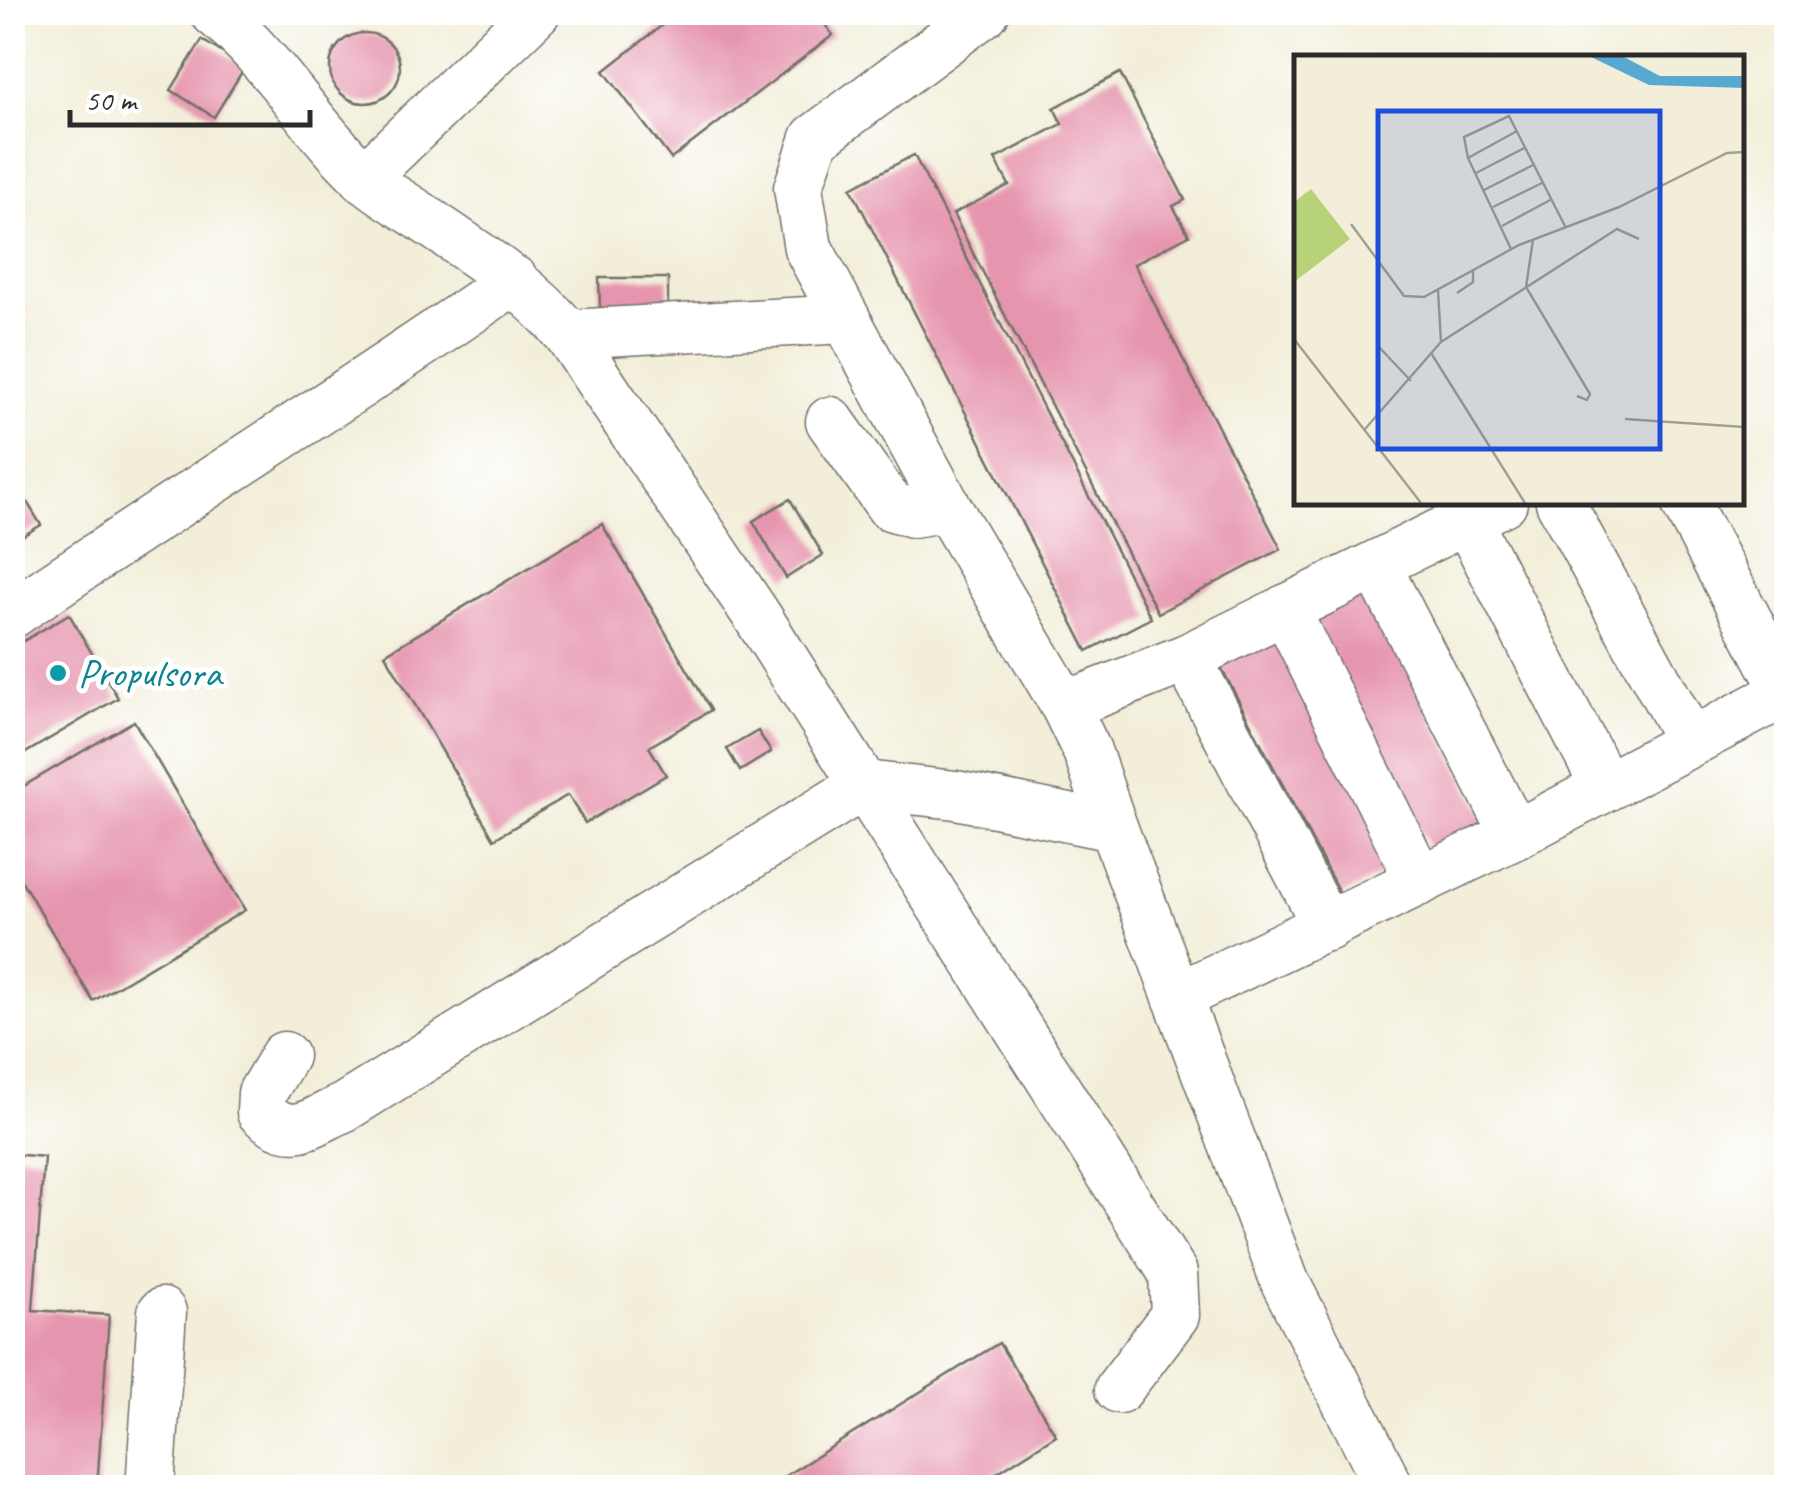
<svg xmlns="http://www.w3.org/2000/svg" width="1799" height="1500" font-family="Caveat,sans-serif">
<style>
.building{fill:#e695af}
.lines{fill:none;stroke-linecap:round;stroke-linejoin:round}
.minor-casing{stroke:#716f68;stroke-width:51}
.minor{stroke:#fff;stroke-width:48}
.culture-dot{fill:#0f9aa8;stroke:#fff;stroke-width:4}
.labels{text-anchor:middle;dominant-baseline:central;stroke-width:10;stroke-linejoin:round;paint-order:stroke}
.culture-label{font-size:40px;fill:#0d838f;stroke:#fff;text-anchor:start}
.inset-road{fill:none;stroke:#a2a093;stroke-width:2.5}
.view{fill:#1d4ed8;fill-opacity:0.15;stroke:#1d4ed8;stroke-width:5}
.inset-edge{fill:none;stroke:#2b2b2b;stroke-width:5}
</style>
<rect width="100%" height="100%" fill="#fff"/>
<filter id="ink" filterUnits="userSpaceOnUse"><feTurbulence type="fractalNoise" baseFrequency=".01" numOctaves="2"/><feDisplacementMap in="SourceGraphic" scale="20" xChannelSelector="R" yChannelSelector="G"/><feConvolveMatrix kernelMatrix="1 2 1 2 8 2 1 2 1" color-interpolation-filters="sRGB"/></filter>
<filter id="wash" filterUnits="userSpaceOnUse"><feTurbulence type="fractalNoise" baseFrequency=".0048" numOctaves="4" result="noise"/><feDisplacementMap in="SourceGraphic" scale="40" xChannelSelector="R" yChannelSelector="G"/><feGaussianBlur stdDeviation="2.25" result="paint"/><feColorMatrix in="noise" values="0 0 0 0 0 0 0 0 0 0 0 0 0 0 0 0 0 1.4 0 .05"/><feComposite in="paint" operator="in"/></filter>
<g filter="url(#wash)">
<rect width="100%" height="100%" fill="#f2eed9"/>
<g id="blocks">
<!-- building -->
<g class="building">
<path d="M679 12H815L833 35 671 159 604 71Z"/>
<circle cx="365" cy="68" r="35"/>
<path d="M202 40 245 67 214 117 171 90Z"/>
<path d="M1120 73 1185 200 1173 206 1189 235 1134 264 1281 549 1158 613 953 214 1009 185 995 159 1062 124 1054 108Z"/>
<path d="M914 155 1151 618 1087 651 851 188Z"/>
<path d="M599 278H668V307L600 308Z"/>
<path d="M12 477 41 525 12 542Z"/>
<path d="M790 499 823 555 786 578 753 521Z"/>
<path d="M602 524 711 710 649 747 666 775 585 823 568 795 494 839 385 654Z"/>
<path d="M1366 589 1486 821 1430 851 1309 618Z"/>
<path d="M69 614 118 698 12 761V648Z"/>
<path d="M1279 634 1399 865 1341 896 1220 665Z"/>
<path d="M134 721 245 910 93 1001 12 865V793Z"/>
<path d="M758 731 771 752 740 771 727 749Z"/>
<path d="M12 1154 44 1157 33 1310 109 1315 97 1488H12Z"/>
<path d="M999 1343 1056 1435 973 1488H792L785 1476Z"/>
</g>
</g>
</g>
<g filter="url(#ink)">
<use href="#blocks" fill-opacity="0" stroke="#716f68" stroke-width="2.5"/>
<g class="lines">
<defs>
<g id="minor">
<path d="M214 12C273 59 309 125 363 176 379 191 401 203 419 215 473 252 526 284 568 334L757 616 1173 1273 1175 1315 1119 1389"/>
<path d="M985 12 815 138 798 188 808 248 947 507 1065 706 1087 751 1113 827 1285 1282 1390 1488"/>
<path d="M364 178 536 12"/>
<path d="M568 334 846 319"/>
<path d="M830 421 890 506 913 513 947 507"/>
<path d="M1560 502 1690 741"/>
<path d="M1467 520 1605 787"/>
<path d="M1376 565 1515 835"/>
<path d="M1285 609 1420 881"/>
<path d="M12 614C178 500 350 395 514 280"/>
<path d="M1187 658 1327 927"/>
<path d="M1065 706 1187 658 1503 502"/>
<path d="M1177 997 1515 835 1773 699 1779 688 1777 675 1685 502"/>
<path d="M284 1056 262 1093 261 1112C293 1142 309 1123 345 1107L864 785 956 795 1113 827"/>
<path d="M150 1488 162 1312"/>
</g>
</defs>
<!-- minor casing -->
<use href="#minor" class="minor-casing"/>
<!-- minor -->
<use href="#minor" class="minor"/>
</g>
</g>
<!-- markers -->
<circle class="culture-dot" cx="58" cy="673" r="10"/>
<g class="labels">
<!-- culture labels -->
<g class="culture-label">
<text x="78" y="673">Propulsora</text>
</g>
</g>
<!-- overview -->
<g transform="translate(1294 55)">
<rect width="450" height="450" fill="#f2eed9"/>
<path d="M17 134 56 184 0 227V147Z" fill="#b7d278"/>
<path d="M297 2H330L366 21H450V33L355 30Z" fill="#57a9d2"/>
<path class="inset-road" d="M174 103 170 82 215 61 272 173M182 118 232 92M190 135 241 109M199 152 250 127M57 169 110 241 130 242 225 190 325 152 433 98 450 97M208 171 258 144M239 185 232 232 296 339 293 345 283 341M217 194 174 103 223 76M144 235 147 287M163 238 179 227V216M0 284 127 448M85 292 117 326M137 298 231 448M331 364 450 372M71 374 147 287 323 174 345 184"/>
<path class="view" d="M84 56H366V394H84Z"/>
<rect width="450" height="450" class="inset-edge"/>
</g>
<!-- margin -->
<rect width="1799" height="1500" fill="none" stroke="#fff" stroke-width="50"/>
<!-- scale -->
<path d="M70 110v15h240v-15" fill="none" stroke="#2b2b2b" stroke-width="5"/>
<text x="85" y="110" font-size="30" fill="#2b2b2b" stroke="#ffffff" stroke-width="8" paint-order="stroke">50 m</text>
</svg>
